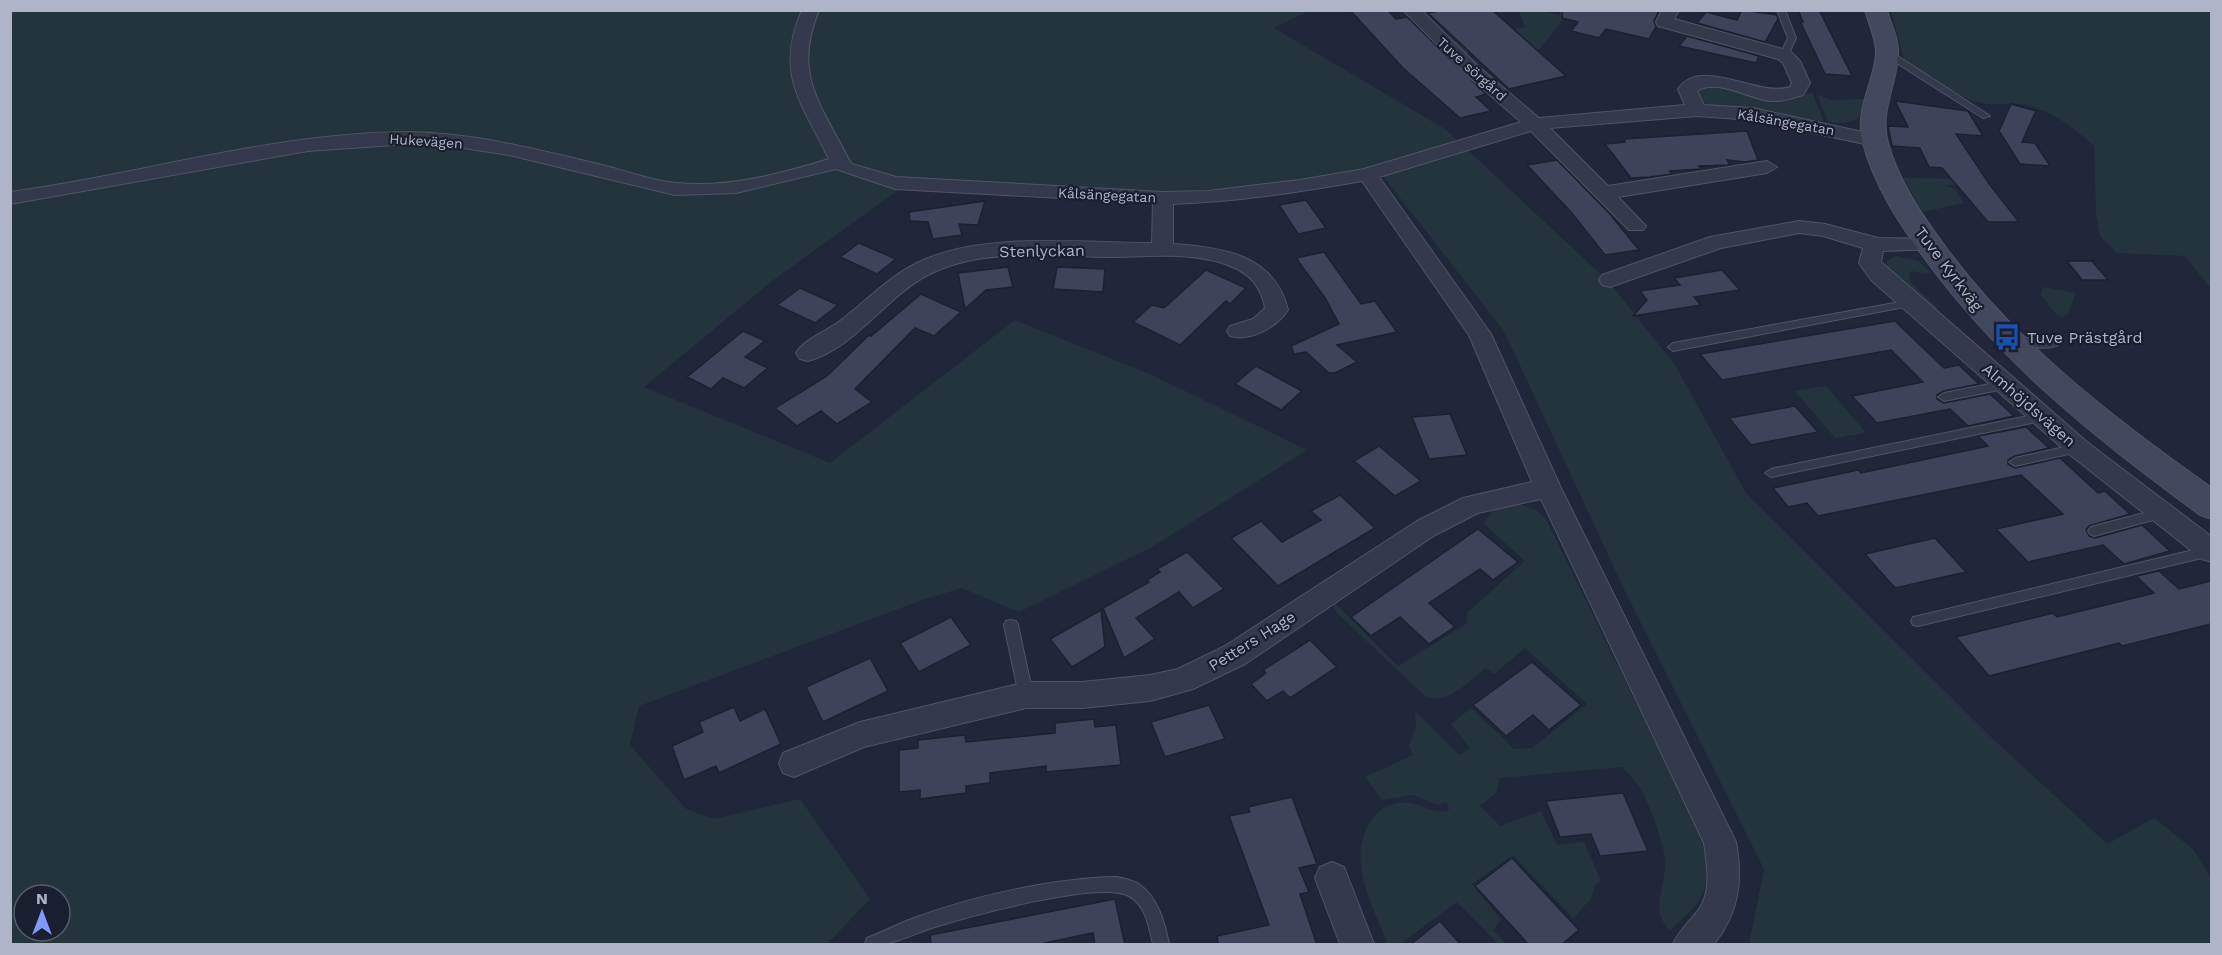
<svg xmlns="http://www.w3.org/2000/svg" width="2222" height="955" font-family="'Work Sans',sans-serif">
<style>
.green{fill:#23343c;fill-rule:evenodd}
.building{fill:#3c435b;stroke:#1c2131;stroke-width:1.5}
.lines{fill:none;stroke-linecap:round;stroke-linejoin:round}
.lane-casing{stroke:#4f5465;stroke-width:2}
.street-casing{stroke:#4f5465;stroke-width:2}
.secondary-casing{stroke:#4f5465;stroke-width:2}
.lane{fill:#343a4b;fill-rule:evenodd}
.street{fill:#343a4b;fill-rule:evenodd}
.secondary{fill:#42485e;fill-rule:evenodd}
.labels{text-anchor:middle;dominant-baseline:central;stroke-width:4.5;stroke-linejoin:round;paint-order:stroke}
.far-street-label{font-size:14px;fill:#afb4c7;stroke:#1a1f2f}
.street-label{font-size:16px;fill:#afb4c7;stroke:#1a1f2f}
.poi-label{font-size:16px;fill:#afb4c7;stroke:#1a1f2f;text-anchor:start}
</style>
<rect width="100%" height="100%" fill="#21273b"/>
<!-- green -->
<g class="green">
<path d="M10 11H1309L1274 28 1445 129 1609 282 1675 365 1746 493 1992 738 2107 844 2154 818 2193 849 2211 878V944H1749L1764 869 1624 589 1504 331 1375 166 1281 184 1173 192 915 178 772 281 644 387 830 463 1015 320 1152 375 1307 450 1152 547 1019 612 962 588 925 599 639 706 630 745 686 809 714 819 800 799 870 899 827 944H11ZM24 895H60V931H24Z"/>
<path d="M1519 11H1542L1559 15 1562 11H1570L1538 51H1510L1533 46 1519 34 1499 37 1466 54 1453 41 1525 27Z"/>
<path d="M1891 11H2211V289L2185 256 2117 253 2100 236 2096 214 2094 146C2073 127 2048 107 2019 104 2007 103 1994 106 1982 103 1954 97 1929 78 1905 63Z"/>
<path d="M1714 85 1779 100 1796 98 1812 92 1824 122 1757 110 1713 106 1700 100 1695 90Z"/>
<path d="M1817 94 1831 100 1867 99 1858 119 1844 123 1828 122Z"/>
<path d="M1903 178 1969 179 1957 185H1945L1955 189 1964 203 1923 212Z"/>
<path d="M1896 256 1919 261 1930 272 1926 274 1912 271 1909 274 1911 283 1938 308 1928 310 1887 271V261Z"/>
<path d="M2043 287 2076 293 2068 314 2062 317 2055 313 2041 295Z"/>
<path d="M1826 386 1866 433 1835 438 1795 391Z"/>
<path d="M1519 504 1536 510 1546 519 1698 830C1715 881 1710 896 1670 930 1648 911 1667 884 1665 859 1664 845 1648 800 1640 788 1635 780 1628 773 1622 767L1500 778 1496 793 1480 806 1500 826 1541 811 1557 845 1584 842 1601 881 1596 884 1590 900 1573 918 1513 855 1472 884 1501 920 1493 930 1506 944H1498L1457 902 1400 944H1388C1373 907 1344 856 1373 818 1381 807 1396 801 1409 803 1421 804 1440 816 1449 810L1447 802 1438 805 1413 795 1382 800 1365 777 1413 755 1409 746 1416 726 1415 711 1459 755 1470 748 1451 724 1471 708 1514 749 1532 748 1587 704 1525 648 1494 674 1486 668C1468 681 1448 706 1425 696L1337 613 1334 606 1335 603 1398 666 1466 624 1468 612 1525 561 1483 523 1496 507Z"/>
</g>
<!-- building -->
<g class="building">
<path d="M1350 10H1387L1396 19 1407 17 1486 94 1476 97 1491 111 1460 118 1403 68Z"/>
<path d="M1444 10H1492L1566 76 1509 89 1428 13Z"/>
<path d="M1563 10H1659L1654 21 1656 27 1649 39 1606 29 1599 38 1571 31 1578 22 1562 18Z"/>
<path d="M1742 10 1777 15 1778 19 1765 42 1697 23 1706 12 1737 20Z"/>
<path d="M1798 10H1819L1852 76 1825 74 1800 21 1803 22Z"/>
<path d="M1687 36 1759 56 1756 63 1679 46Z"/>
<path d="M1895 101 1968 111 1983 136 1956 134 1990 185 2019 222H1988L1942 168 1929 167 1920 148 1892 146 1888 126 1908 127Z"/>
<path d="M2011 104 2036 111 2022 142 2035 143 2050 166 2020 164 1999 131Z"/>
<path d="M1747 131 1758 160 1745 162 1727 160 1730 165 1699 166 1701 169 1670 171 1672 174 1650 177 1631 178 1605 144 1625 142 1624 139Z"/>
<path d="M1557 160 1609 213 1639 250 1605 255 1571 212 1527 165Z"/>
<path d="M1306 200 1326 228 1298 234 1279 205Z"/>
<path d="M985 201 978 225 959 224 962 235 933 239 928 222 910 221 909 212Z"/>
<path d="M859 243 896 259 877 274 840 257Z"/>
<path d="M1324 252 1361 304 1375 301 1397 332 1337 345 1357 362 1335 373H1329L1306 352 1294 354 1291 346 1339 324 1325 298 1296 258Z"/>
<path d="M2067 261H2092L2108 280H2082Z"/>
<path d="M1008 267 1013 287 986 290 965 309 958 273Z"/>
<path d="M1057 267 1105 269 1103 292 1053 289Z"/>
<path d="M1206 270 1246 288 1230 304 1226 301 1180 345 1133 322 1152 305 1164 308Z"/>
<path d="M1722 270 1740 290 1694 297 1701 305 1633 316 1647 300 1640 291 1680 285 1674 278Z"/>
<path d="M800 288 838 305 815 323 777 305Z"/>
<path d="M921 294 961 312 934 336 915 328 855 389 872 402 837 424 821 411 797 426 775 408 827 376 869 335 871 336Z"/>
<path d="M1895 321 1944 368 1959 365 1979 384 1944 391 1937 395V399L1944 403 1990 394 2014 416 1968 426 1950 409 1877 423 1852 396 1923 382 1891 350 1722 380 1700 354Z"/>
<path d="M743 331 765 341 745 357 768 368 744 388 723 378 711 389 687 377Z"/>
<path d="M1256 366 1302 391 1281 410 1235 384Z"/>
<path d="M1795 406 1818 432 1751 445 1729 418Z"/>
<path d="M1450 414 1467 455 1429 459 1412 417Z"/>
<path d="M2026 427 2049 448 2015 456 2008 460V464L2015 468 2060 458 2098 493 2105 491 2130 514 2089 526 2086 530 2089 536 2095 538 2142 525 2170 551 2124 564 2103 545 2028 562 1996 529 2063 514 2021 475 1818 516 1807 503 1788 507 1773 488 1858 470 1861 473 1988 446 1978 436Z"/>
<path d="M1379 446 1421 481 1395 496 1354 461Z"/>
<path d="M1340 495 1375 528 1278 586 1231 538 1261 521 1282 542 1321 520 1311 511Z"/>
<path d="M1478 529 1518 562 1493 580 1480 569 1429 603 1455 627 1429 644 1400 617 1371 636 1351 617Z"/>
<path d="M1935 538 1966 572 1895 588 1865 554Z"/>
<path d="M1187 552 1224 589 1193 608 1179 592 1136 618 1155 639 1124 658 1103 608 1149 582 1147 580 1160 572 1157 569Z"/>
<path d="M2159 571 2179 589 2211 581V624L2122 646 2119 643 1989 676 1956 637 2053 613 2057 617 2154 593 2136 576Z"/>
<path d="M1101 610 1105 647 1072 667 1050 639Z"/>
<path d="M951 617 971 645 919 672 900 643Z"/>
<path d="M1310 640 1337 667 1290 698 1283 691 1267 701 1251 684 1266 673 1263 670Z"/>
<path d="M870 658 888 691 823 722 806 687Z"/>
<path d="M1532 662 1581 705 1549 730 1533 715 1506 736 1473 705Z"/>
<path d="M1209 705 1225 739 1165 757 1151 722Z"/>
<path d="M734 707 740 721 765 709 781 744 719 773 716 766 684 780 672 746 703 732 699 722Z"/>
<path d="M1094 719 1095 727 1116 725 1121 765 1046 772V766L990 773V783L966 786V793L920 799V790L899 792V750L918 748V740L965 735 966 742 1055 733V723Z"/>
<path d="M1623 793 1648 851 1600 856 1591 834 1560 837 1546 801Z"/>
<path d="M1292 797 1317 864 1299 868 1309 892 1300 894 1317 945H1218L1217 936 1269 925 1229 816 1250 812 1248 807Z"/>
<path d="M1512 858 1579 930 1561 945H1529L1475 886Z"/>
<path d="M1115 899 1125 945H1095L1093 933 1035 945H931L930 935Z"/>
<path d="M1440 921 1461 945H1410Z"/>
</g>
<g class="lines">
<defs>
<g id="lane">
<path d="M1777 10H1785L1796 38 1788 55 1784 57 1780 55 1788 38Z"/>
<path d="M1884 51H1890L1990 116 1983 118 1884 55Z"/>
<path d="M1911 300 1915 301 1916 303 1915 305 1673 351 1668 347 1673 343Z"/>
<path d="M2014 335 2031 339H2056L2061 343C2050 353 2024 345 2010 342L2009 339 2010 336Z"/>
<path d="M2005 381 2011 385 2009 388 1944 401 1938 397 1944 393Z"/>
<path d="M2042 413 2046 414 2048 417 2046 420 1771 477 1765 473 1771 469Z"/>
<path d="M2078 444 2084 448 2082 451 2015 466 2009 462 2015 458Z"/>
<path d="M2160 509 2164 511 2166 514 2164 517 2094 536 2090 534 2088 531 2090 528 2094 526Z"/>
<path d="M2210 546V556L1918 626 1913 625 1911 621 1913 617 1918 616Z"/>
<path d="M1011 620 1016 621 1018 625 1033 695 1031 699 1026 701 1021 699 1019 695 1004 625 1006 621Z"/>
<path d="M1117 877C1125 879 1133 880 1140 885 1158 897 1165 924 1169 944H1153C1149 928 1146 905 1129 896 1100 880 970 916 935 927 909 935 893 947 865 944L867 938C883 932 898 924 914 918 973 896 1054 878 1117 877Z"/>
</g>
<g id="street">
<path d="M802 10H819C792 75 821 104 849 160L852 164 896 177 1163 192 1208 191 1300 180 1364 169 1521 122 1467 75 1403 10H1421L1479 67 1539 118 1685 105 1678 89C1701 55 1758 98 1790 87L1792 83 1783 63 1778 59 1658 26 1656 22 1662 10H1679L1674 19 1790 51 1800 61 1810 83 1803 95C1792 98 1783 102 1771 101 1748 99 1718 78 1697 91L1704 105 1753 108 1881 136 1884 140 1881 144 1874 146 1753 120 1697 116 1550 128 1608 186 1767 161 1777 167 1767 173 1618 197 1646 226 1643 230H1629L1531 131 1379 177 1491 334 1561 488 1736 842C1743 881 1739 913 1714 944H1673C1679 930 1690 922 1699 909 1712 890 1707 865 1704 843L1541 499 1478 513 1435 535 1245 664 1193 689 1150 701 1082 708H1026L864 747 794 777 783 773 779 763 783 753 860 722 1026 682H1082L1150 675 1178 669 1225 646 1417 521 1463 498 1532 482 1469 335 1362 181C1299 192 1237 202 1173 204V244C1222 247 1275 255 1288 310 1277 327 1250 342 1230 336L1227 331 1230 326 1253 319 1265 308C1262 291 1253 277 1237 269 1198 250 1148 257 1106 257 1051 256 986 248 934 272 887 293 858 347 808 361L800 359 796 353C805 338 830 330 844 318 868 299 889 277 917 263 981 231 1081 243 1152 243L1153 203 895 189 836 169 736 193 675 195 509 155 457 147 408 144 308 151 10 204V192C143 174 275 132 410 132 475 133 539 150 602 165 627 171 652 181 677 183 728 188 780 174 829 159 802 103 774 74 802 10Z"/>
<path d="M1799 221 1825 224 1878 238 1936 239 1940 244 1936 249 1883 251 1881 262 2087 442 2212 537V562L2202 559 2069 454 1871 280 1859 263 1863 248 1823 236 1799 233 1721 248 1610 287 1602 285 1599 280 1602 275 1710 237Z"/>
<path d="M1332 862 1344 867 1374 944H1340L1315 878 1320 867Z"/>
</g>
<path id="secondary" d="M1865 10H1887C1891 25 1899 39 1898 54 1897 85 1879 112 1888 143 1899 182 1923 217 1947 249 2019 346 2114 419 2212 488V519L2200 515C2096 439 2002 364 1925 259 1900 224 1874 186 1863 143 1854 112 1873 85 1876 55 1877 40 1869 25 1865 10Z"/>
</defs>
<!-- lane casing -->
<use href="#lane" class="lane-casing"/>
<!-- street casing -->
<use href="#street" class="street-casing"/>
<!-- secondary casing -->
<use href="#secondary" class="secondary-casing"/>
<!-- lane -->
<use href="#lane" class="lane"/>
<!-- street -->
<use href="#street" class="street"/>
<!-- secondary -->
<use href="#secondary" class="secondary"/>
</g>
<!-- icons -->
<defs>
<symbol id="bus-bare" viewBox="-9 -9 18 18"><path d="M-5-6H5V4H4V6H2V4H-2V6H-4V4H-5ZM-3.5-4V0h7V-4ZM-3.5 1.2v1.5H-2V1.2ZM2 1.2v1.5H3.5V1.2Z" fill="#1a4fb4" stroke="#1a1f2f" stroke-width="2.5" paint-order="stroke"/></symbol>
</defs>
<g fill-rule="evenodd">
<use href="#bus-bare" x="1988" y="318" width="38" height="38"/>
</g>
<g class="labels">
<!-- far-street labels -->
<g class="far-street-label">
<text transform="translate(1472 69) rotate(42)">Tuve sörgård</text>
<text transform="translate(1786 122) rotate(10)">Kålsängegatan</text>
<text transform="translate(426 141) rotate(4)">Hukevägen</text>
<text transform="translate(1107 195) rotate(3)">Kålsängegatan</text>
</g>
<!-- street labels -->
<g class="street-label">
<text transform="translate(1042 251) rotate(-1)">Stenlyckan</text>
<text transform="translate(1949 269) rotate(53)">Tuve Kyrkväg</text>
<text transform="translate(2029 405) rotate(41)">Almhöjdsvägen</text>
<text transform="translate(1252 641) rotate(-32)">Petters Hage</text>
</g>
<!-- poi labels -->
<g class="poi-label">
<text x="2027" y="337">Tuve Prästgård</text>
</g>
</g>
<!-- border -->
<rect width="2222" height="955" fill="none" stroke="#afb4c7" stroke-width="24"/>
<!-- north arrow -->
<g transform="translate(42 913)"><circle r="28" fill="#1a1f2f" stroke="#565b6c" stroke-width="1.5"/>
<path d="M0-4.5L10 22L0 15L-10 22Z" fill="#7f99fc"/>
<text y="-9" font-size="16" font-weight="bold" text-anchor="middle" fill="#afb4c7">N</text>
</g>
</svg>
